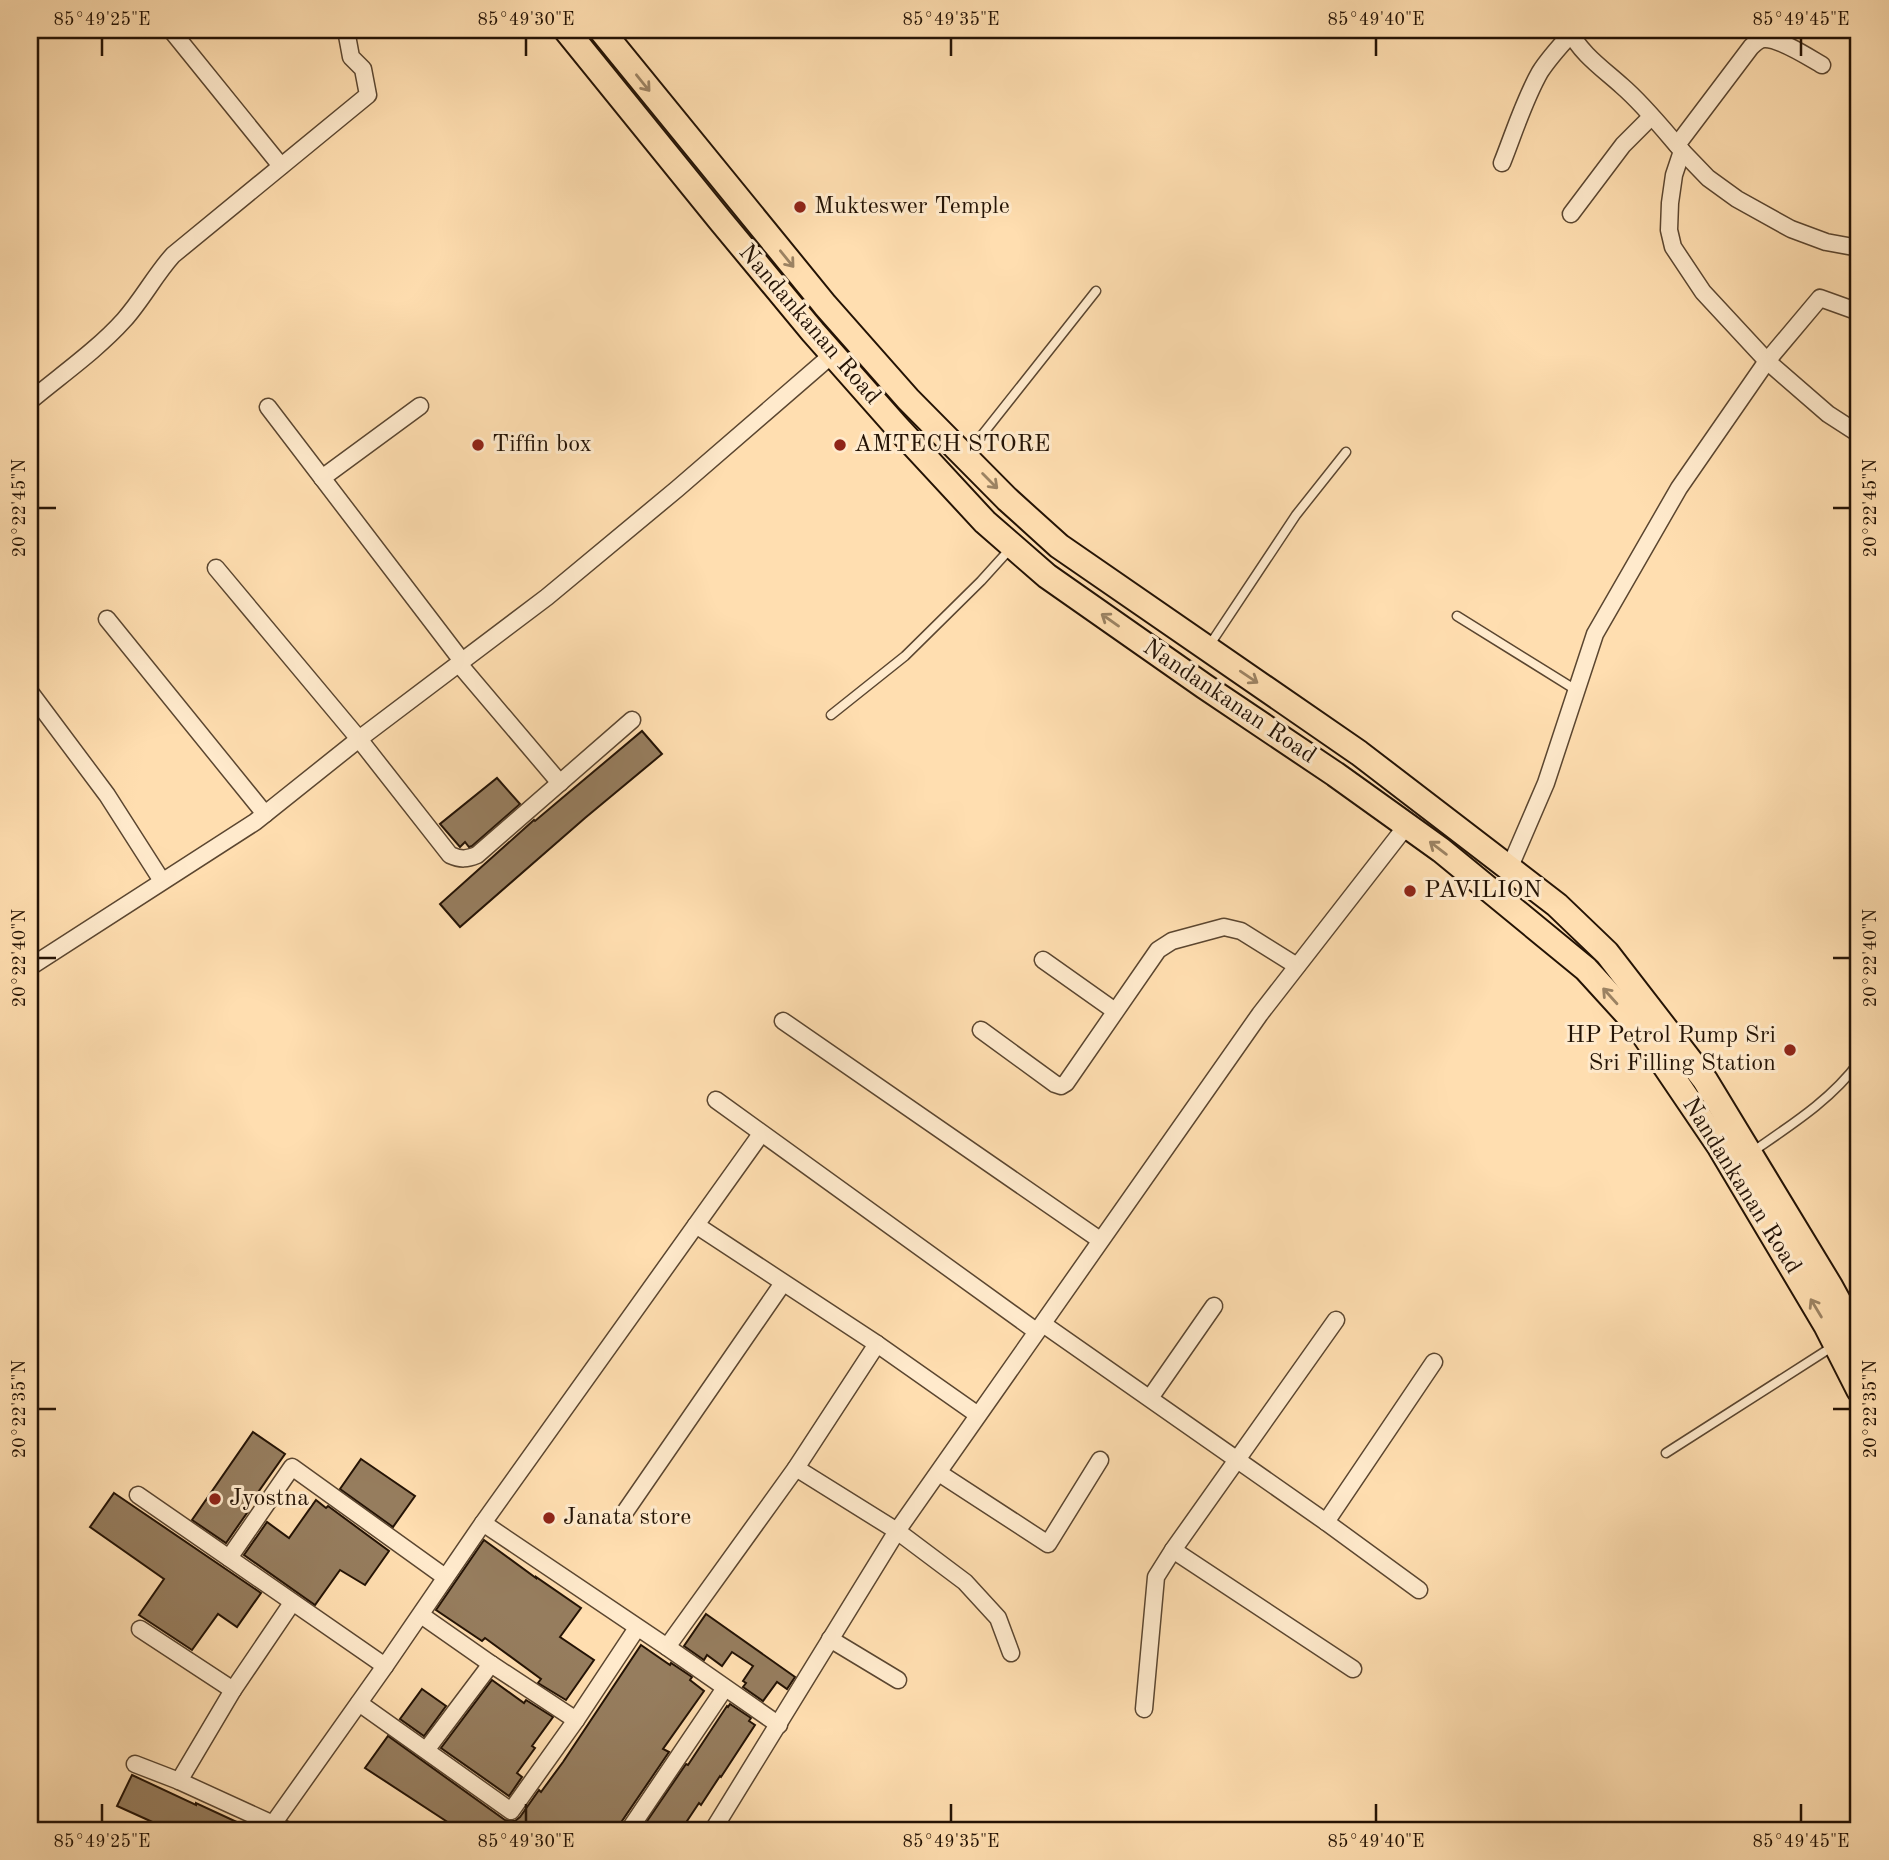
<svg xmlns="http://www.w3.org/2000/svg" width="1889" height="1860" font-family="'Old Standard TT',serif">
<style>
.building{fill:#967d5e;stroke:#241305;stroke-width:2}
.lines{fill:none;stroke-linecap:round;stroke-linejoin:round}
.lane-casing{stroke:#5b4630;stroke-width:11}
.street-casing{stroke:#5b4630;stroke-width:19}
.primary-casing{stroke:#241305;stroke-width:28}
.lane{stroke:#ffeacc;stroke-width:8}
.street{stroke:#ffeacc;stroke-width:16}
.primary{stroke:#ffdeb0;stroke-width:24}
.oneway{stroke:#9c8363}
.ticks{fill:none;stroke:#241305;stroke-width:2.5}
.poi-dot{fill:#8f2418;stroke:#ffeacc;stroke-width:2.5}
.labels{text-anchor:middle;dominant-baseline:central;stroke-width:6;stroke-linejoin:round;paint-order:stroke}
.poi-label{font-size:24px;fill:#241305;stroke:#ffeacc;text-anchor:start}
.street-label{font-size:24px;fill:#241305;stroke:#ffeacc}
.neatline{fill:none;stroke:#241305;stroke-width:2.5}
.ticks-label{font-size:18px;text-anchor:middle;fill:#241305}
</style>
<rect width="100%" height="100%" fill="#ffdeb0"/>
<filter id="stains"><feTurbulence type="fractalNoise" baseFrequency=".00286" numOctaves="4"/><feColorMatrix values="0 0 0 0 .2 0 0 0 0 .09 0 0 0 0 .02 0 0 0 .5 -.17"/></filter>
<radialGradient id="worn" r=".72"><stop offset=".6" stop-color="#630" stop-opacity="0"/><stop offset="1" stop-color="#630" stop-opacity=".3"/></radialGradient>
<!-- building -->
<g class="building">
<path d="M642 731 662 754 585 818 460 927 440 904 534 820 535 821 561 799Z"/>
<path d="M497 778 520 804 472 846 469 847 465 842 460 847 440 824Z"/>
<path d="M253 1432 285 1454 247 1508 249 1510 226 1543 192 1520Z"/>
<path d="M361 1459 415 1496 393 1527 340 1489Z"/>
<path d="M114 1493 261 1593 237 1627 218 1614 192 1650 139 1615 164 1579 90 1527Z"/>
<path d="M316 1500 326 1508 328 1506 389 1551 365 1585 340 1570 315 1605 244 1555 267 1522 289 1538Z"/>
<path d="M484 1540 536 1578V1577L581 1608 560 1637 594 1660 566 1700 538 1683 541 1679 485 1638 482 1641 436 1610Z"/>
<path d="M706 1614 795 1677 787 1689 777 1682 763 1701 743 1687 746 1683 743 1681 753 1666 732 1652 722 1666 707 1655 704 1660 684 1646Z"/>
<path d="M641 1645 670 1665 671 1663 692 1677 690 1680 704 1691 663 1749 669 1752 620 1824 619 1830H444L449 1823 365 1768 388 1736 505 1820 515 1821 520 1817 539 1790 541 1792 563 1762Z"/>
<path d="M492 1680 524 1703 526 1700 553 1717 532 1746 535 1748 517 1773 522 1777 509 1796 441 1748Z"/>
<path d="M422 1689 446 1706 424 1736 400 1719Z"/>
<path d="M730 1704 751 1718 749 1721 755 1725 721 1777 720 1776 701 1805 699 1803 681 1830H641L686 1764 688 1765 727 1706 728 1707Z"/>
<path d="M132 1775 196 1805V1803L254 1830H170L137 1815 117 1806Z"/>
</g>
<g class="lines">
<defs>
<g id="lane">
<path d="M967 454 1096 291"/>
<path d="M1457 616 1576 690"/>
<path d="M1209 646 1296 515 1346 452"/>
<path d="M831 715 905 656 981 581 1010 549"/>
<path d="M1752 1152C1791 1125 1831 1100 1859 1062"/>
<path d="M1666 1453 1835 1345"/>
</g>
<g id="street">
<path d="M171 30 281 166"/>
<path d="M1569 30C1581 54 1602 68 1622 86 1644 105 1663 129 1682 151L1674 175 1670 203 1669 230 1673 247 1703 292 1767 361 1828 414 1859 434"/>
<path d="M1677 145 1751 47C1755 43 1759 39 1765 39 1781 39 1808 57 1822 65"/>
<path d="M1682 151 1708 178 1737 199 1791 229 1826 242 1859 248"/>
<path d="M1502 163C1514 133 1524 100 1540 72 1549 58 1560 46 1571 34"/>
<path d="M1571 214 1623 145 1651 117"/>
<path d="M30 401C61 375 97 350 124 320 142 300 155 275 173 255L368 95 363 69 351 57 346 30"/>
<path d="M268 407 462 661"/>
<path d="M322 478 420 406"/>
<path d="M216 568 359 739 450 855C461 860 467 859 477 855L632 720"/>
<path d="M107 619 265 814"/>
<path d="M459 664 560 783"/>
<path d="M30 692 107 795 162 881"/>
<path d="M1509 869 1546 783 1595 634 1679 488 1767 361 1820 298 1859 312"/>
<path d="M1043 960 1115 1011"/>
<path d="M30 967 255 822 359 739 547 597 677 489 833 354"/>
<path d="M783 1021 1100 1240"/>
<path d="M981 1030 1055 1084 1061 1086 1066 1083 1158 950 1172 941 1224 927 1241 931 1297 966"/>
<path d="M716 1100 1036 1331"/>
<path d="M696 1225 877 1344 978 1415"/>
<path d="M1043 1324 1326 1522 1419 1590"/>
<path d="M1150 1398 1214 1306"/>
<path d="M796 1468 897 1531 965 1582 998 1618 1011 1653"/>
<path d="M939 1473 1048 1544 1100 1460"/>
<path d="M138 1495 385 1666"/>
<path d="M625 1512 783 1283"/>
<path d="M1326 1522 1434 1362"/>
<path d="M483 1523 667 1647 779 1725"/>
<path d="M1173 1550 1353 1669"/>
<path d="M229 1558 292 1467 445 1577"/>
<path d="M421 1615 491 1664 576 1720"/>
<path d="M140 1629 233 1690"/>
<path d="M830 1639 898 1680"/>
<path d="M667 1647 796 1468 877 1344"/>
<path d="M359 1703 511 1811 576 1720 637 1628"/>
<path d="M1144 1709 1156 1577 1173 1550 1336 1320"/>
<path d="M427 1749 491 1664"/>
<path d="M135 1764 179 1781 286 1830"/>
<path d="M179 1781 233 1690 292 1603"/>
<path d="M273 1824 385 1666 483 1523 761 1134"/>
<path d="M629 1830 725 1688"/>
<path d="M713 1830 897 1531 1260 1014 1407 825"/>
</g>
<g id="primary">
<path d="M566 30 720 220 813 332 897 427 985 522 1047 576 1204 686 1335 774 1441 850 1586 969 1638 1026 1720 1147 1826 1325 1859 1390"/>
<path d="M601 30 825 305 908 399 1007 499 1059 546 1359 753 1557 905 1607 953 1705 1080 1830 1286 1859 1339"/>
</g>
</defs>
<!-- lane casing -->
<use href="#lane" class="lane-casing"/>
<!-- street casing -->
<use href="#street" class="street-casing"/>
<!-- primary casing -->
<use href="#primary" class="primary-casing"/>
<!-- lane -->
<use href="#lane" class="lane"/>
<!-- street -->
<use href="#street" class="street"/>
<!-- primary -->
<use href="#primary" class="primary"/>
</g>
<!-- one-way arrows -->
<defs><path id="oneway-shaft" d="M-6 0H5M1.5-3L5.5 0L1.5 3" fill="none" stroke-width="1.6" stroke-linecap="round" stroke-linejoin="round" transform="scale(1.75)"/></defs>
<g class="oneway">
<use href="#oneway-shaft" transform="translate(643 83) rotate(51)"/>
<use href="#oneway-shaft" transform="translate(787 259) rotate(51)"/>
<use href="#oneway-shaft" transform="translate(990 481) rotate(45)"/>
<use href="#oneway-shaft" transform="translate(1110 620) rotate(-145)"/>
<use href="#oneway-shaft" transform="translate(1249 677) rotate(34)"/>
<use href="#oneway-shaft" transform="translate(1438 848) rotate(-143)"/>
<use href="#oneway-shaft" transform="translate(1610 996) rotate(-132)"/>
<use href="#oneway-shaft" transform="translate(1816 1308) rotate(-121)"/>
</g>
<!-- ticks -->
<path class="ticks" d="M102 38V56M526 38V56M951 38V56M1376 38V56M1801 38V56M38 508H56M1833 508H1850M38 958H56M1833 958H1850M38 1409H56M1833 1409H1850M102 1804V1822M526 1804V1822M951 1804V1822M1376 1804V1822M1801 1804V1822"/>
<!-- markers -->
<g class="poi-dot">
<circle cx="800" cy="207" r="7"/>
<circle cx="478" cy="445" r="7"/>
<circle cx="840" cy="445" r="7"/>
<circle cx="1410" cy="891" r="7"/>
<circle cx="1790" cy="1050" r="7"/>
<circle cx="215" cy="1499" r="7"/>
<circle cx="549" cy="1518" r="7"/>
</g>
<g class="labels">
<!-- poi labels -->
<g class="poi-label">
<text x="814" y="207">Mukteswer Temple</text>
<text x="492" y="445">Tiffin box</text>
<text x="854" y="445">AMTECH STORE</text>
<text x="1424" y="891">PAVILION</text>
<text x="1776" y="1036" text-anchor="end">HP Petrol Pump Sri<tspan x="1776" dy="28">Sri Filling Station</tspan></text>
<text x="229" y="1499">Jyostna</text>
<text x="563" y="1518">Janata store</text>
</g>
<!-- street labels -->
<g class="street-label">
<text transform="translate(809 325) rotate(49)">Nandankanan Road</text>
<text transform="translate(1229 702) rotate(34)">Nandankanan Road</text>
<text transform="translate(1741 1186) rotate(58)">Nandankanan Road</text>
</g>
</g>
<!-- margin -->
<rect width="1889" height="1860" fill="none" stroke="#ffdeb0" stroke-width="77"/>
<rect x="38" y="38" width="1812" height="1784" class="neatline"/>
<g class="ticks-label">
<text x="102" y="25">85°49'25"E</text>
<text x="526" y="25">85°49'30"E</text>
<text x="951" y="25">85°49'35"E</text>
<text x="1376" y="25">85°49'40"E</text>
<text x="1801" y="25">85°49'45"E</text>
<text transform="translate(19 508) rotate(-90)" y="6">20°22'45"N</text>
<text transform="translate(1870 508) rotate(-90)" y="6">20°22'45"N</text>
<text transform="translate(19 958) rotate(-90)" y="6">20°22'40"N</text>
<text transform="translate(1870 958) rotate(-90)" y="6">20°22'40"N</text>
<text transform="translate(19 1409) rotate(-90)" y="6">20°22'35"N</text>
<text transform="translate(1870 1409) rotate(-90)" y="6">20°22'35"N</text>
<text x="102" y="1847">85°49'25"E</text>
<text x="526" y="1847">85°49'30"E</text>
<text x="951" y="1847">85°49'35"E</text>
<text x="1376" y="1847">85°49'40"E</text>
<text x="1801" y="1847">85°49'45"E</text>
</g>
<rect width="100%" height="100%" filter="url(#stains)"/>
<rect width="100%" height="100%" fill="url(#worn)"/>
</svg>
